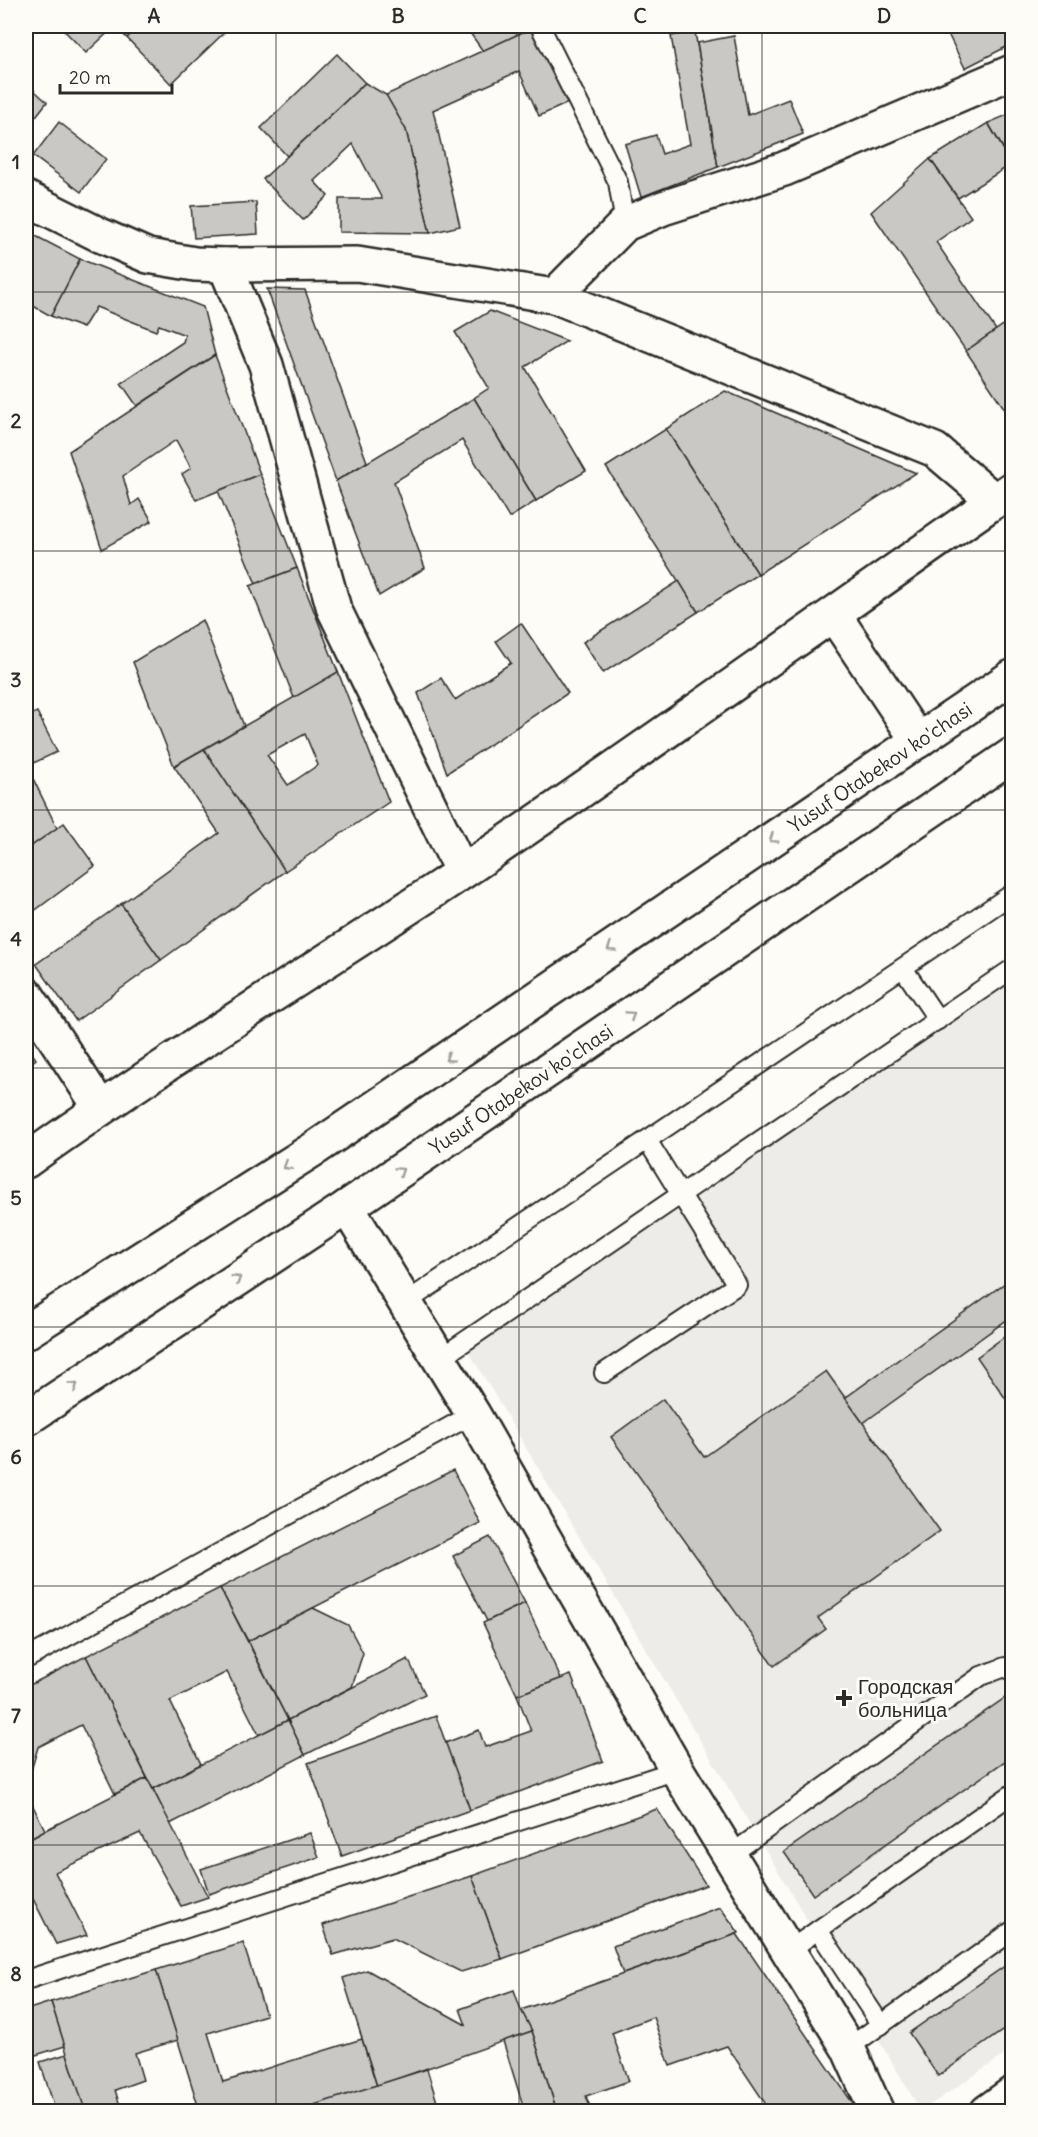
<svg xmlns="http://www.w3.org/2000/svg" width="1038" height="2137" font-family="Delius,sans-serif">
<style>
.built{fill:#edece8}
.building{fill:#c9c8c4;stroke:#2b2b2b;stroke-width:1.5;fill-rule:evenodd}
.lines{fill:none;stroke-linecap:round;stroke-linejoin:round}
.service-casing{stroke:#2b2b2b;stroke-width:22}
.minor-casing{stroke:#2b2b2b;stroke-width:38}
.primary-casing{stroke:#2b2b2b;stroke-width:38}
.service{stroke:#fdfcf7;stroke-width:18}
.minor{stroke:#fdfcf7;stroke-width:33}
.primary{stroke:#fdfcf7;stroke-width:33}
.oneway{stroke:#9e9e9b}
.grid{fill:none;stroke:#2b2b2b;stroke-width:1.5;stroke-opacity:0.55}
.poi-dot{fill:#2b2b2b;stroke:#fdfcf7;stroke-width:2}
.labels{text-anchor:middle;dominant-baseline:central;stroke-width:6;stroke-linejoin:round;paint-order:stroke}
.street-label{font-size:20px;fill:#2b2b2b;stroke:#fdfcf7}
.poi-label{font-size:20px;fill:#2b2b2b;stroke:#fdfcf7;text-anchor:start}
.neatline{fill:none;stroke:#2b2b2b;stroke-width:2}
.grid-label{font-size:20px;text-anchor:middle;font-weight:bold;fill:#2b2b2b}
</style>
<rect width="100%" height="100%" fill="#fdfcf7"/>
<filter id="ink" filterUnits="userSpaceOnUse"><feTurbulence type="fractalNoise" baseFrequency=".0167" numOctaves="2"/><feDisplacementMap in="SourceGraphic" scale="12" xChannelSelector="R" yChannelSelector="G"/><feConvolveMatrix kernelMatrix="1 2 1 2 8 2 1 2 1" color-interpolation-filters="sRGB"/></filter>
<g filter="url(#ink)">
<!-- built -->
<path class="built" d="M1012 971V2050L921 2111 466 1347Z"/>
<!-- building -->
<g class="building">
<path d="M60 26H115L86 53Z"/>
<path d="M114 26H140L127 38Z"/>
<path d="M140 26H231L171 84 127 38Z"/>
<path d="M465 26H532L534 27 483 51Z"/>
<path d="M944 26H1012V44L965 68Z"/>
<path d="M534 27 568 103 539 116 519 71 433 110 460 226 430 233 406 130 386 95Z"/>
<path d="M695 32 718 167 641 197 625 144 656 135 662 154 690 144 671 36Z"/>
<path d="M734 36 748 115 789 99 803 134 718 167 697 43Z"/>
<path d="M337 54 365 83 287 156 261 128Z"/>
<path d="M26 83 47 102 26 129Z"/>
<path d="M365 83 386 95 406 130 430 233 339 232V199H382L353 144 314 181 328 196 303 220 263 179Z"/>
<path d="M1012 113V163L988 123Z"/>
<path d="M59 122 106 159 81 192 33 156Z"/>
<path d="M988 123 1012 164 958 198 930 159Z"/>
<path d="M930 159 971 217 936 242 996 330 966 351 871 212Z"/>
<path d="M256 202 258 234 194 238 191 206Z"/>
<path d="M26 231 80 259 51 316 26 302V295L30 286 26 283Z"/>
<path d="M80 259 203 307 215 355 137 406 121 383 183 342 185 335 159 325 156 331 96 307 83 328 51 316Z"/>
<path d="M267 289 305 290 367 462 336 481Z"/>
<path d="M490 311 567 341 525 367 586 471 536 501 474 398 489 388 455 332Z"/>
<path d="M1012 319V420L966 351Z"/>
<path d="M215 355 260 474 196 500 182 474 191 468 176 440 123 476 131 505 139 499 152 521 102 549 69 451Z"/>
<path d="M725 391 916 473 758 574 666 429Z"/>
<path d="M474 398 536 501 509 518 462 440 394 482 425 568 379 596 336 481Z"/>
<path d="M666 429 758 574 698 612 606 467Z"/>
<path d="M260 474 297 568 256 584 218 491Z"/>
<path d="M297 568 338 672 294 698 250 586Z"/>
<path d="M679 581 698 612 603 673 583 642Z"/>
<path d="M202 620 244 726 174 766 133 662Z"/>
<path d="M521 623 568 693 447 773 418 693 441 678 455 700 511 663 496 641Z"/>
<path d="M338 672 389 802 285 871 204 749ZM305 734 318 765 288 785 267 755Z"/>
<path d="M37 712 57 752 27 766 57 828 26 850V717Z"/>
<path d="M204 749 285 871 161 960 121 904 219 833 174 766Z"/>
<path d="M64 823 95 866 26 917V850Z"/>
<path d="M121 904 161 960 76 1021 36 964Z"/>
<path d="M26 1044 36 1059 26 1067Z"/>
<path d="M1012 1230V1275L1007 1267Z"/>
<path d="M1012 1278V1316L863 1423 845 1398Z"/>
<path d="M1012 1331V1408L977 1357Z"/>
<path d="M826 1371 940 1531 818 1618 826 1629 774 1666 611 1437 663 1399 704 1457Z"/>
<path d="M453 1470 480 1523 248 1641 220 1588Z"/>
<path d="M490 1537 525 1603 487 1621 453 1556Z"/>
<path d="M220 1588 288 1720 259 1735 227 1672 170 1701 201 1764 153 1789 86 1656Z"/>
<path d="M525 1603 561 1679 517 1695 483 1623Z"/>
<path d="M313 1608 348 1625 363 1653 352 1687 288 1720 248 1641Z"/>
<path d="M86 1656 147 1778 115 1794 81 1725 38 1747 26 1788V1687Z"/>
<path d="M408 1659 425 1694 305 1755 288 1720Z"/>
<path d="M571 1675 603 1761 470 1810 445 1743 479 1730 485 1747 531 1731 517 1695Z"/>
<path d="M1012 1693V1756L813 1895 784 1852Z"/>
<path d="M436 1716 470 1810 342 1856 308 1763Z"/>
<path d="M288 1720 305 1755 170 1824 153 1789Z"/>
<path d="M147 1778 208 1897 181 1906 140 1833 55 1872 87 1935 56 1944 26 1885V1840Z"/>
<path d="M26 1792 45 1830 26 1840Z"/>
<path d="M657 1809 706 1885 502 1959 472 1876Z"/>
<path d="M310 1833 319 1857 209 1894 201 1869Z"/>
<path d="M472 1876 502 1959 461 1972 393 1938 333 1955 323 1925Z"/>
<path d="M720 1907 739 1933 623 1974 613 1946Z"/>
<path d="M737 1934 856 2108 844 2112H771L727 2046 670 2066 653 2017 612 2033 629 2081 586 2096 592 2112H557L532 2031 521 2010Z"/>
<path d="M243 1943 266 2015 208 2033 223 2082 362 2039 377 2086 293 2112H200L156 1970Z"/>
<path d="M1012 1961V2024L938 2076 909 2033Z"/>
<path d="M156 1970 178 2040 135 2053 143 2080 115 2090 122 2112H85L51 2002Z"/>
<path d="M367 1970 466 2025 460 2009 514 1990 521 2010 532 2031 377 2086 343 1978Z"/>
<path d="M51 2002 65 2046 26 2058V2010Z"/>
<path d="M532 2031 557 2112H525L503 2041Z"/>
<path d="M67 2054 84 2107 70 2112H56L40 2062Z"/>
<path d="M427 2069 440 2112H316L314 2105Z"/>
</g>
<g class="lines">
<defs>
<g id="service">
<path d="M540 26 618 182 625 224"/>
<path d="M903 968 938 1020"/>
<path d="M405 1303 1012 894"/>
<path d="M439 1359 1012 969"/>
<path d="M604 1373 737 1285 647 1140"/>
<path d="M26 1659 473 1414"/>
<path d="M730 1855 981 1676 1005 1667 1012 1671"/>
<path d="M788 1951 818 1930"/>
<path d="M26 1980 677 1770"/>
<path d="M881 2025 818 1930 1012 1794"/>
<path d="M848 2048 1012 1931"/>
</g>
<g id="minor">
<path d="M26 198 100 235 148 256 195 264 225 265 357 264 554 296 935 450 995 501"/>
<path d="M225 265 266 365 334 609 462 872"/>
<path d="M554 296 625 224 663 208 784 169 1012 72"/>
<path d="M834 615 918 741"/>
<path d="M26 994 100 1107"/>
<path d="M26 1161C167 1060 316 969 461 873 647 748 828 616 1012 489"/>
<path d="M347 1207 473 1414 677 1770 848 2048 877 2112"/>
<path d="M987 2112 1012 2094"/>
</g>
<g id="primary">
<path d="M26 1332 317 1147 1012 677"/>
<path d="M26 1419 347 1207 1012 755"/>
</g>
</defs>
<!-- service casing -->
<use href="#service" class="service-casing"/>
<!-- minor casing -->
<use href="#minor" class="minor-casing"/>
<!-- primary casing -->
<use href="#primary" class="primary-casing"/>
<!-- service -->
<use href="#service" class="service"/>
<!-- minor -->
<use href="#minor" class="minor"/>
<!-- primary -->
<use href="#primary" class="primary"/>
</g>
<!-- one-way arrows -->
<defs><path id="oneway-chevron" d="M-2-3.5L2.5 0L-2 3.5" fill="none" stroke-width="1.6" stroke-linecap="round" stroke-linejoin="round" transform="scale(1.5)"/></defs>
<g class="oneway">
<use href="#oneway-chevron" transform="translate(773 839) rotate(146)"/>
<use href="#oneway-chevron" transform="translate(611 948) rotate(146)"/>
<use href="#oneway-chevron" transform="translate(631 1015) rotate(-34)"/>
<use href="#oneway-chevron" transform="translate(449 1058) rotate(146)"/>
<use href="#oneway-chevron" transform="translate(287 1166) rotate(148)"/>
<use href="#oneway-chevron" transform="translate(400 1171) rotate(-34)"/>
<use href="#oneway-chevron" transform="translate(237 1279) rotate(-33)"/>
<use href="#oneway-chevron" transform="translate(74 1386) rotate(-33)"/>
</g>
</g>
<!-- grid -->
<path class="grid" d="M276 26V2112M519 26V2112M762 26V2112M26 292H1012M26 551H1012M26 810H1012M26 1068H1012M26 1327H1012M26 1586H1012M26 1845H1012"/>
<!-- markers -->
<path class="poi-dot" d="M841 1689h6v6h6v6h-6v6h-6v-6h-6v-6h6z"/>
<g class="labels">
<!-- street labels -->
<g class="street-label">
<text transform="translate(880 767) rotate(-34)">Yusuf Otabekov ko'chasi</text>
<text transform="translate(521 1089) rotate(-34)">Yusuf Otabekov ko'chasi</text>
</g>
<!-- poi labels -->
<g class="poi-label">
<text x="858" y="1686">Городская<tspan x="858" dy="23">больница</tspan></text>
</g>
</g>
<!-- margin -->
<rect width="1038" height="2137" fill="none" stroke="#fdfcf7" stroke-width="66"/>
<!-- scale -->
<path d="M60 84v9h112v-9" fill="none" stroke="#2b2b2b" stroke-width="3"/>
<text x="69" y="84" font-size="18" fill="#2b2b2b" stroke="#fdfcf7" stroke-width="4.5" paint-order="stroke">20 m</text>
<rect x="33" y="33" width="972" height="2071" class="neatline"/>
<g class="grid-label">
<text x="154" y="23">A</text>
<text x="398" y="23">B</text>
<text x="640" y="23">C</text>
<text x="884" y="23">D</text>
<text x="16" y="169">1</text>
<text x="16" y="428">2</text>
<text x="16" y="687">3</text>
<text x="16" y="946">4</text>
<text x="16" y="1205">5</text>
<text x="16" y="1464">6</text>
<text x="16" y="1723">7</text>
<text x="16" y="1981">8</text>
</g>
</svg>
